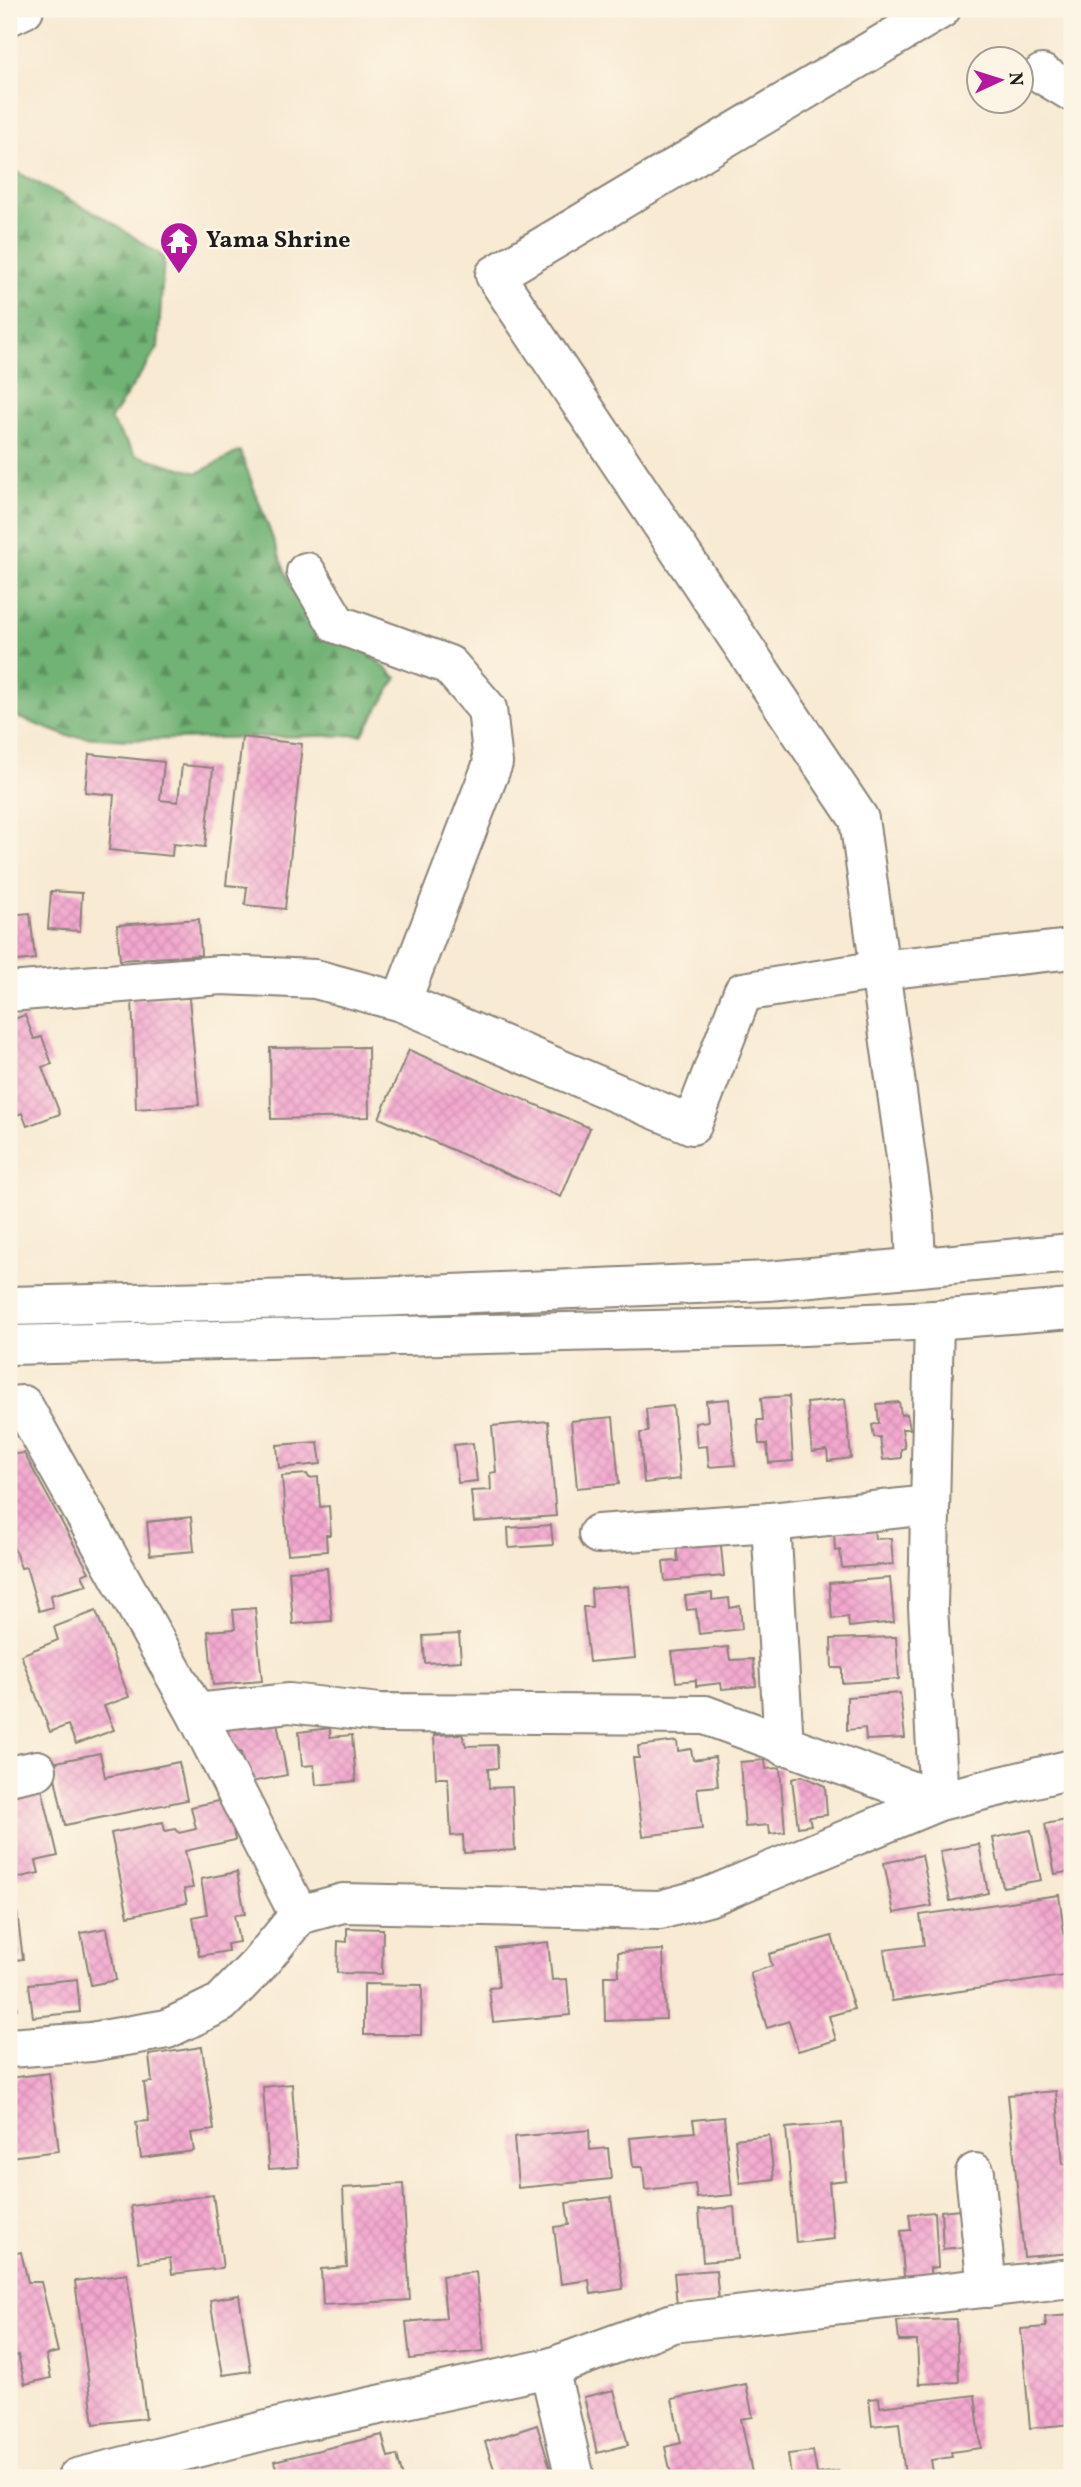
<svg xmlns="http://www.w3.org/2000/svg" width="1081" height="2487" font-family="Vollkorn,serif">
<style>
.forest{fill:url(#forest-firs);stroke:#466748;stroke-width:2}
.building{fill:url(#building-cross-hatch)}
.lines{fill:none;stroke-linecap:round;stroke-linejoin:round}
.street-casing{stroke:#8a8378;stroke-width:42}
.secondary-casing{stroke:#8a8378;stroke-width:42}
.street{stroke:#fff;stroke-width:38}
.secondary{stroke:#fff;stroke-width:38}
.labels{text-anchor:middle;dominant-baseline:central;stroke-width:5;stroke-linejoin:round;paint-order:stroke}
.poi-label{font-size:24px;font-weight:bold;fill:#1c1c1c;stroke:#fcf5e5;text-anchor:start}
</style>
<defs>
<pattern id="forest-firs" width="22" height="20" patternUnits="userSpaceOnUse" patternTransform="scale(1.75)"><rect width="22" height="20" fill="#71b274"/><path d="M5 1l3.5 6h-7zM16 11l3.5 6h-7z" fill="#5c905e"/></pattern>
<pattern id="building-cross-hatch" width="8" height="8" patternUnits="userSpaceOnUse" patternTransform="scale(1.75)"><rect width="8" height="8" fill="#f3a7cf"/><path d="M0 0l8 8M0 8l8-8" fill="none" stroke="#d08fb1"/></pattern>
</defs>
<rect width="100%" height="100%" fill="#fcf5e5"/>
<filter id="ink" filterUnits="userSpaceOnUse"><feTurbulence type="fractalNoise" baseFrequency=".0143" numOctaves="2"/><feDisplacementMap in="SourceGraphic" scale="14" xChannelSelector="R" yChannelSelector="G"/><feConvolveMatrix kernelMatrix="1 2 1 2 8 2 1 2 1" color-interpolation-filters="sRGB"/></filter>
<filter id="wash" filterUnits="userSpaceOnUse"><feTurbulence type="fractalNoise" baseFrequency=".00686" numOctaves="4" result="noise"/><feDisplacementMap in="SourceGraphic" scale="28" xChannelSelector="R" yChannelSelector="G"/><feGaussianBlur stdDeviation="1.57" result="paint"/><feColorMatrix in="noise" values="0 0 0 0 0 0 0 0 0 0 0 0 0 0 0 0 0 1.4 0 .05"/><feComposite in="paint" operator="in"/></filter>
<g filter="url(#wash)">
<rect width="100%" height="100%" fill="#f8ead3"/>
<!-- forest -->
<path class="forest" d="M9 168 105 218 164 257 158 348 110 420 136 455 198 473 240 451 291 587 397 678 362 735 128 740 67 736 9 714Z"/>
<g id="blocks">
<!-- building -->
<g class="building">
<path d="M9 727H13L11 747H9Z"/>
<path d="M242 737 302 744 285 909 245 905 247 887 226 885Z"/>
<path d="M89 754 164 762 160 800 178 802 182 765 213 768 205 847 173 844 172 856 109 850 114 795 85 792Z"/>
<path d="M51 891 82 893 80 931 48 929Z"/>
<path d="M30 913 35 959 9 962V915Z"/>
<path d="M199 919 201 955 120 960 117 925Z"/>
<path d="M132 998H189L199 1105 136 1109Z"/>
<path d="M25 1015 34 1039 42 1037 52 1064 42 1067 60 1114 27 1126 22 1113 9 1118V1021Z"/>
<path d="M368 1047 369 1117 271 1119 270 1048Z"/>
<path d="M409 1050 590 1128 561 1197 379 1118Z"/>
<path d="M789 1396 793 1461 769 1463 767 1444H759L757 1420H763L761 1398Z"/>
<path d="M729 1399 735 1465 709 1467 707 1446 697 1447 695 1423 708 1421 706 1401Z"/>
<path d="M845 1399 851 1458 828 1461 827 1450 812 1452 807 1403Z"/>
<path d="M899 1402 901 1415 907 1414 910 1429H902L905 1448 901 1449V1458L883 1460 880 1437H874L872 1425 879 1423 877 1404Z"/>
<path d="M673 1406 680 1479 644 1483 640 1433 648 1432 646 1409Z"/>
<path d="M613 1417 619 1484 577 1488 571 1421Z"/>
<path d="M548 1421 556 1516 474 1522 471 1491 491 1490 490 1473 496 1472 492 1426Z"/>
<path d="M318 1442 321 1464 279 1468 277 1445Z"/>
<path d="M473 1443 477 1481 458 1483 454 1445Z"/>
<path d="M24 1453 89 1572 82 1575 87 1585 51 1595 53 1607 39 1611 26 1567 21 1568 9 1534V1455Z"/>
<path d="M307 1474 309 1478 318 1477 320 1507 329 1506 331 1535H326L327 1551 288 1554 282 1476Z"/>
<path d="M191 1517 194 1551 150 1555 147 1522Z"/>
<path d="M551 1525 553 1545 509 1548 508 1528Z"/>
<path d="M874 1528 875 1539 891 1538 893 1564 842 1568 840 1550 835 1551 834 1532Z"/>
<path d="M720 1537 724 1576 665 1581 663 1562 678 1561 676 1542Z"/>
<path d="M327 1568 332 1621 293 1624 289 1571Z"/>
<path d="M890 1578 894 1622 849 1627 848 1617 832 1619 829 1583Z"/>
<path d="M628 1586 635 1658 589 1662 583 1607H592L591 1589Z"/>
<path d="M712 1593V1600L729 1598 730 1608 740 1606 742 1629 699 1634 696 1609 687 1610 685 1596Z"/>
<path d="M255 1608 262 1681 213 1685 208 1631 235 1629 233 1610Z"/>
<path d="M96 1611 129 1697 104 1706 114 1730 76 1744 68 1725 50 1732 21 1655 58 1640 54 1627Z"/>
<path d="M459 1634 461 1661 425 1663 423 1636Z"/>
<path d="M896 1637 899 1679 842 1683V1668H832L831 1639Z"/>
<path d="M728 1647 730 1660 753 1659 756 1686 722 1689 721 1683 696 1686V1680L676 1682 672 1652Z"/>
<path d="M900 1693 905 1738 866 1740 865 1728 847 1730V1697Z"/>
<path d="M276 1717 287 1775 246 1783 241 1752 229 1754 216 1728Z"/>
<path d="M330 1728V1737L352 1735 356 1781 316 1785 314 1765 302 1766 299 1732Z"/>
<path d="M462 1734 466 1746 497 1745 498 1768 488 1769 489 1788 512 1787 515 1850 464 1853 463 1835 451 1836 448 1778H436L434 1735Z"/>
<path d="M677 1741 678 1751 691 1749 693 1760 715 1757 718 1786 697 1788 702 1829 643 1836 633 1758H639L638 1746Z"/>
<path d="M100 1753 105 1777 179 1762 187 1800 65 1825 52 1763Z"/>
<path d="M765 1760 766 1769 780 1768 785 1832 770 1834 769 1825 745 1827 740 1762Z"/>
<path d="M802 1776 825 1786 827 1815 809 1817 811 1825 798 1827 792 1779Z"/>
<path d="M42 1789 58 1856 36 1861 39 1873 12 1879 9 1872V1796Z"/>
<path d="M227 1799 235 1840 185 1851 193 1888 184 1889 187 1903 128 1916 111 1833 163 1822 165 1831 176 1829 179 1833 196 1829 191 1807Z"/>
<path d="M1072 1819V1871L1055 1874 1045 1824Z"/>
<path d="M1031 1830 1041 1880 1003 1887 993 1838Z"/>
<path d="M979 1844 988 1893 950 1901 940 1851Z"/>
<path d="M922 1855 932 1906 894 1913 884 1863Z"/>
<path d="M237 1872 245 1914 234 1915 239 1942 227 1944 228 1951 199 1956 193 1917 207 1914 201 1879Z"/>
<path d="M1059 1895 1070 1975 892 2001 884 1950 924 1945 920 1915Z"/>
<path d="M17 1912 23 1959 11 1961 17 2009 9 2010V1914Z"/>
<path d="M107 1928 116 1980 91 1985 81 1933Z"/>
<path d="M347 1928 383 1929 382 1974 337 1973 338 1941 347 1942Z"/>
<path d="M832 1936 854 2009 829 2016 836 2040 798 2051 789 2021 767 2028 750 1973 772 1966 769 1954Z"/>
<path d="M548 1942 552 1980 567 1979 570 2015 493 2022 489 1988 499 1987 495 1948Z"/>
<path d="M663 1950 666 2019 605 2021 604 1976H619L618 1952Z"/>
<path d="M77 1979 80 2012 33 2017 29 1984Z"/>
<path d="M364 1984 422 1985 421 2035H364Z"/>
<path d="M202 2047 214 2130 191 2133 194 2151 141 2158 136 2122 149 2121 144 2083 152 2082 149 2055Z"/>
<path d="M49 2073 59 2151 9 2157V2078Z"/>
<path d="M292 2084 298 2167 269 2169 263 2087Z"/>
<path d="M1056 2091 1063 2164 1072 2163V2253L1024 2257 1008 2095Z"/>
<path d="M724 2117 732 2195 697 2198 695 2184 645 2190 643 2167H633L630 2138 695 2132 693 2120Z"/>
<path d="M842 2123 846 2180 829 2182 834 2239 796 2243 786 2128Z"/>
<path d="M589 2130 590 2150 608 2148 611 2179 518 2188 514 2137Z"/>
<path d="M769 2135 774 2179 740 2183 735 2139Z"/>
<path d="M403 2184 410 2300 323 2305 321 2269 347 2267 343 2188Z"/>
<path d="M213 2195 223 2268 172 2274 170 2258 139 2262 131 2206Z"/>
<path d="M611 2197 623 2289 591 2294 589 2280 561 2284 554 2227 569 2225 566 2203Z"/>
<path d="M734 2207 738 2259 703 2262 699 2210Z"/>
<path d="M960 2209 963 2247 943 2249 941 2211Z"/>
<path d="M935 2212 938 2267 930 2268V2276L904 2277 901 2231 911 2230 909 2214Z"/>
<path d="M21 2252 28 2282H41L58 2352 46 2355 51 2378 25 2384 18 2355 9 2357V2255Z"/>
<path d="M716 2270 719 2301 677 2305 674 2273Z"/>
<path d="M476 2272 484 2351 410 2359 406 2322 446 2318 442 2276Z"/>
<path d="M127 2274 146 2418 94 2424 75 2281Z"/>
<path d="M239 2295 251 2371 223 2375 210 2300Z"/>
<path d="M1072 2315V2424L1030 2428 1021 2329 1046 2327 1045 2317Z"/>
<path d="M956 2319 959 2382 919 2384 917 2341H899L897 2321Z"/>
<path d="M746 2384 753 2417 741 2419 753 2478H672L665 2447 681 2443 672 2399Z"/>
<path d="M614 2390 628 2445 597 2453 584 2397Z"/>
<path d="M975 2395 981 2448 951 2452 952 2457 931 2460 933 2472 905 2476 899 2423 872 2426 869 2399 879 2398 880 2407Z"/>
<path d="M537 2425 552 2474 540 2478H497L485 2442Z"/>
<path d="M382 2435 388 2457 397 2455 403 2478H279L274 2461Z"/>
<path d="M813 2451 817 2474 838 2471 839 2478H791L788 2454Z"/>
<path d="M233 2472 235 2478H217Z"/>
</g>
</g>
</g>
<g filter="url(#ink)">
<use href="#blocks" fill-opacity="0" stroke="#8a8378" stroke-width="2"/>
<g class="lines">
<defs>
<g id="street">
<path d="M9 16 24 9"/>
<path d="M1042 74 1072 92"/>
<path d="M306 572 337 624 449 665 487 709 493 763 401 1002"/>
<path d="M9 992 221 975 315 979 401 1002 692 1125 743 992 880 970 1072 949"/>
<path d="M916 1267 914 1215 859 819 495 275 941 9"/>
<path d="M934 1320 928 1607 939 1801"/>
<path d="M9 1406 23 1405 196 1713 299 1915"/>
<path d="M771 1522 784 1746"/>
<path d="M598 1534 771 1522 929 1505"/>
<path d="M196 1713 289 1703 380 1713 705 1715 939 1801"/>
<path d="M9 1776 37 1770"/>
<path d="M9 2048 91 2042 167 2029 221 2003 258 1965 299 1915 343 1903 660 1910 708 1897 939 1801 1072 1769"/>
<path d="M975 2173 987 2288"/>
<path d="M549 2368 575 2478"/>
<path d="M77 2478 291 2424 549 2368 673 2323 1072 2278"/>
</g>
<g id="secondary">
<path d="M9 1306 378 1297 768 1281 1072 1253"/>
<path d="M9 1345 782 1327 934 1320 1072 1309"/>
</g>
</defs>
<!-- street casing -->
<use href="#street" class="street-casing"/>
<!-- secondary casing -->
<use href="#secondary" class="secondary-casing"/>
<!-- street -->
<use href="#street" class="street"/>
<!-- secondary -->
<use href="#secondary" class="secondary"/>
</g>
</g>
<!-- icons -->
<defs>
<symbol id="temple-pin" viewBox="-11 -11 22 30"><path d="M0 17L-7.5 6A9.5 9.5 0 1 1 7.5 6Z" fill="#b5179e" stroke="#fcf5e5"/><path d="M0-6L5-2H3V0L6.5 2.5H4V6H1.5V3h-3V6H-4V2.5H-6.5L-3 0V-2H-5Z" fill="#fff"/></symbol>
</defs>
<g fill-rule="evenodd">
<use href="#temple-pin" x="157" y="219" width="44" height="60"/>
</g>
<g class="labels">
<!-- poi labels -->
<g class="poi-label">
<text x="206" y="241">Yama Shrine</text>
</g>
</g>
<!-- margin -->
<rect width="1081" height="2487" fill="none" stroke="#fcf5e5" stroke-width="35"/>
<!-- north arrow -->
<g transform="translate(1000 80) rotate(86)"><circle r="33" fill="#fcf5e5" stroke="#a29e95" stroke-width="2"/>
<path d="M0-5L12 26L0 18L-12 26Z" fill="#b5179e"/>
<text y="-10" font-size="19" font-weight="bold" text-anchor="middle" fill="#1c1c1c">N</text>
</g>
</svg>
